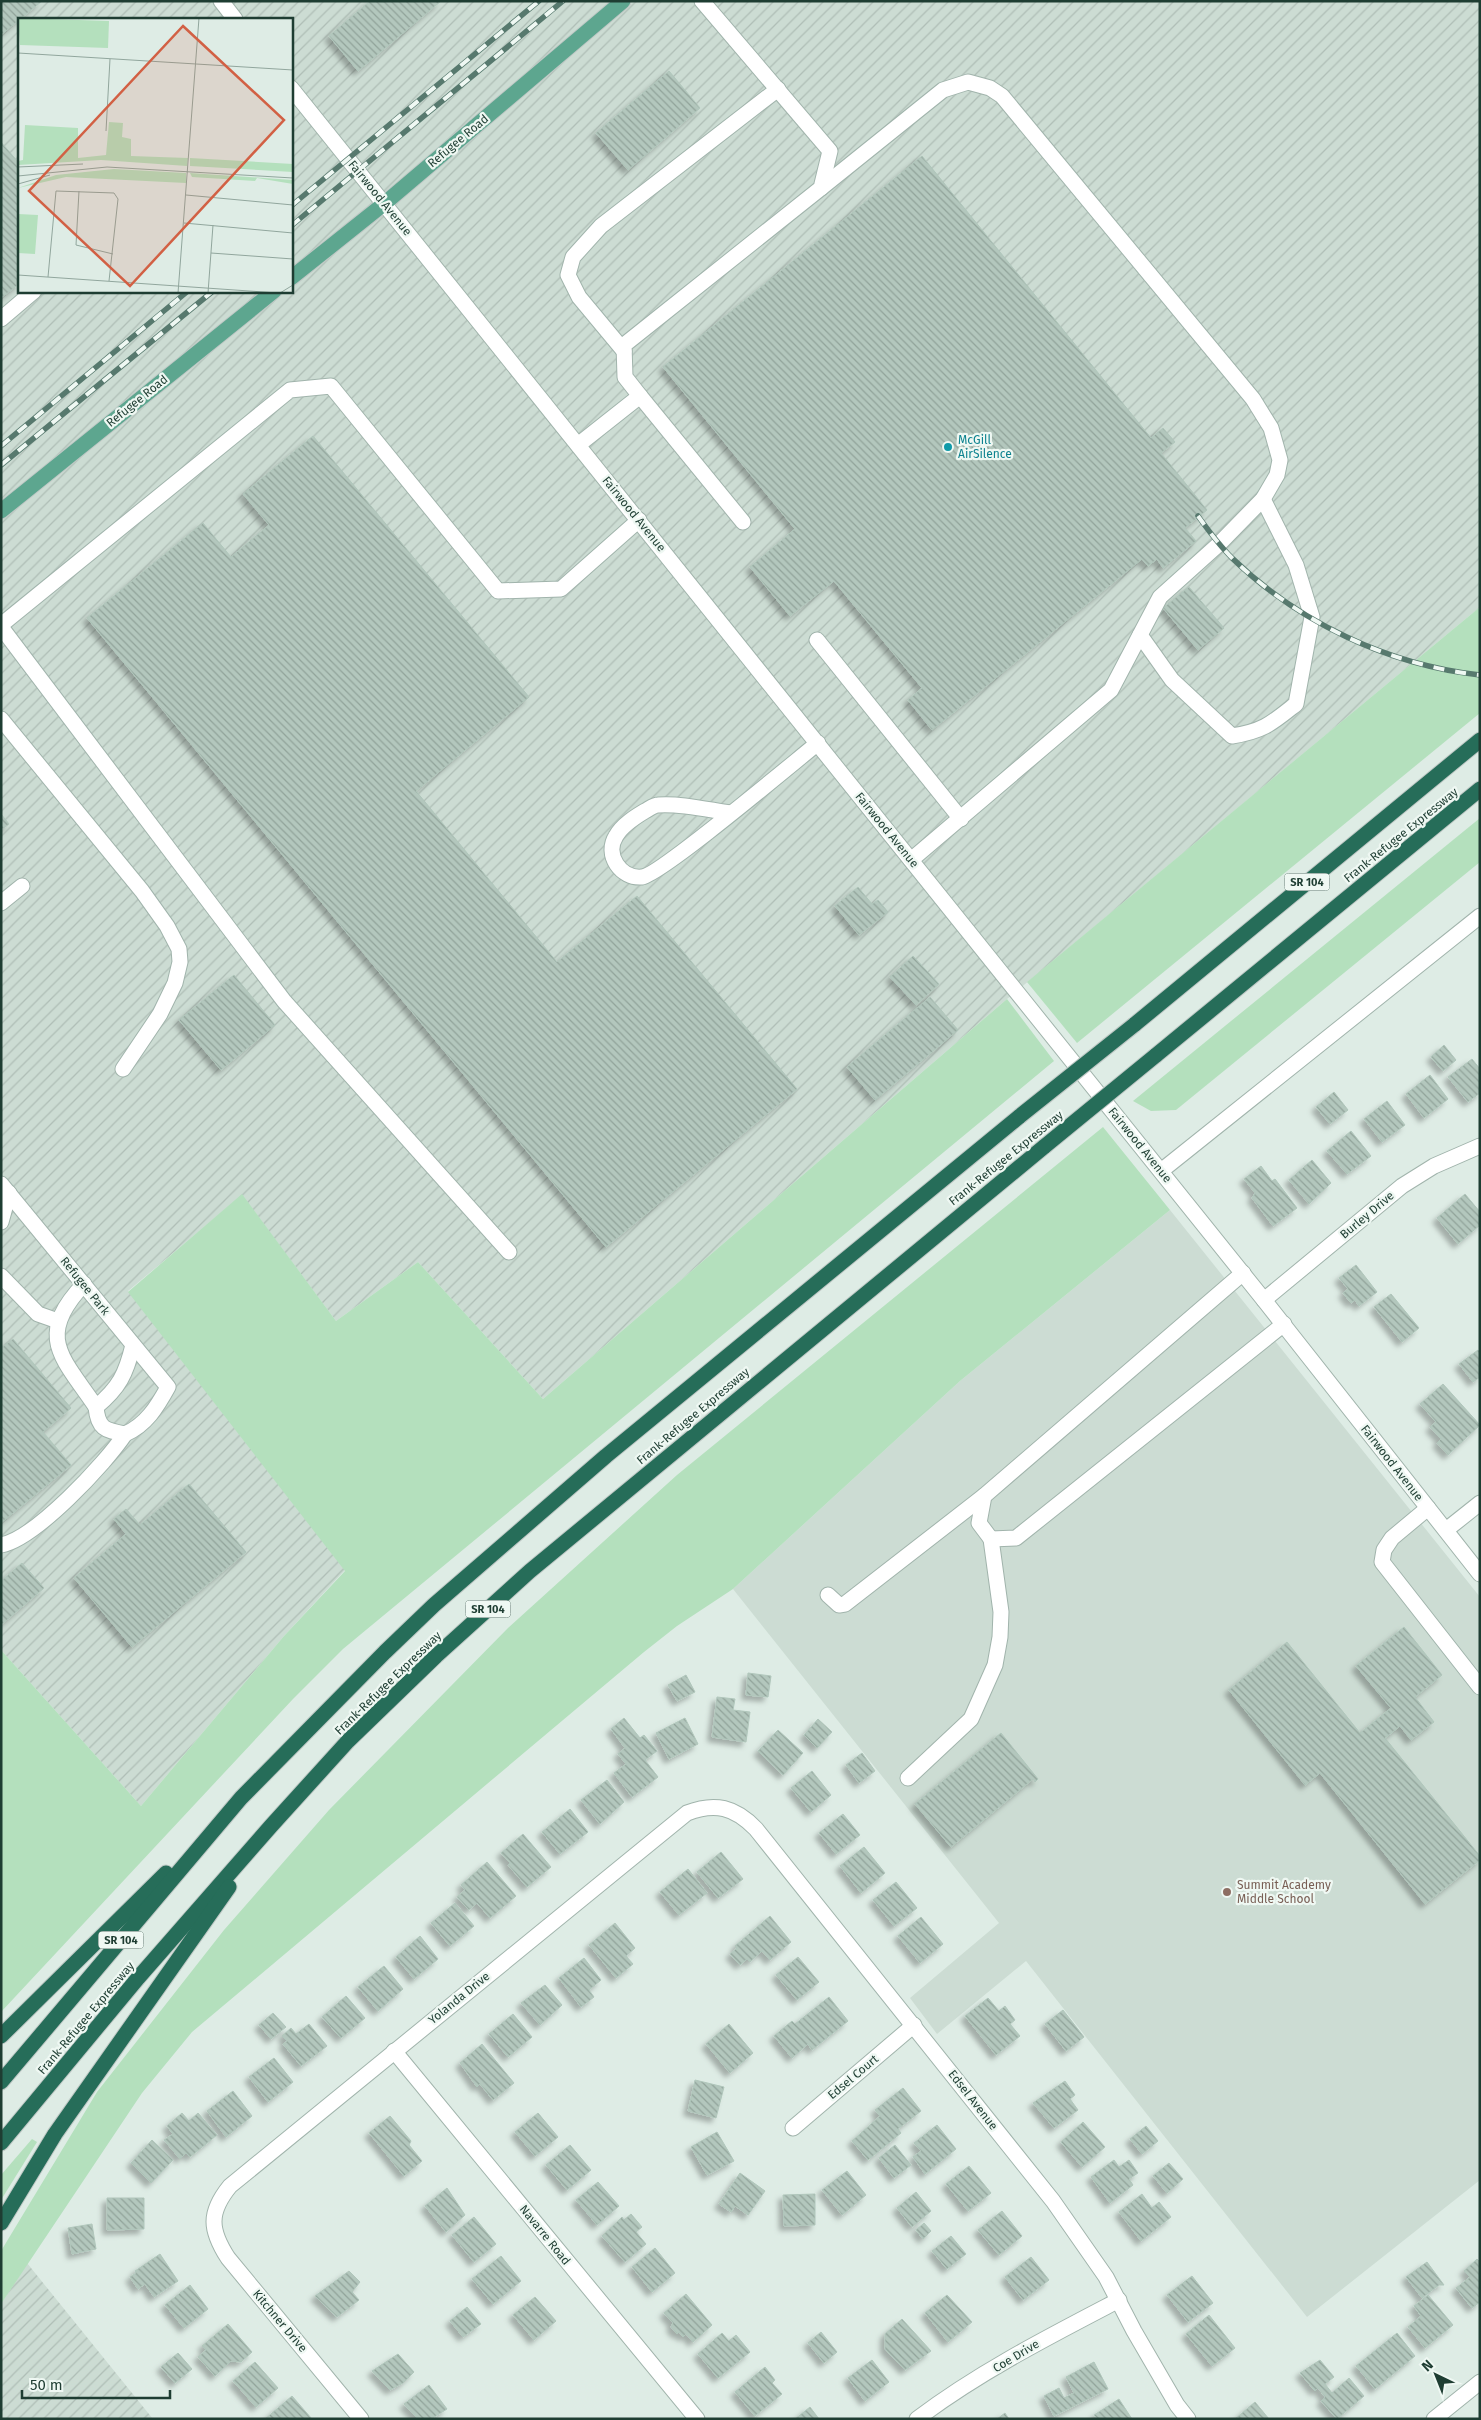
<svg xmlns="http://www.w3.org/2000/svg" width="1481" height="2420" font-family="'Fira Sans',sans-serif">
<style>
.built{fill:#ccdcd3}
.industrial{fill:url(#industrial-furrows);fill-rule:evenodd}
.grass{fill:#b4e0bd}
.building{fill:url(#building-back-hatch);stroke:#b0c6bb;filter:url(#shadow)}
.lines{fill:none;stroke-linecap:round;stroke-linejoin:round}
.minor-casing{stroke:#a1b4ac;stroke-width:17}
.major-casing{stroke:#c0c9c6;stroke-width:17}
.highway-casing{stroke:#c0c9c6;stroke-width:17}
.minor{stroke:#fff;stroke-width:15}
.major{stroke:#5da68f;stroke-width:15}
.highway{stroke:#266d59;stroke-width:15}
.rail-casing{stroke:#57796e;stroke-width:5.5}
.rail{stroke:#eff8f3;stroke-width:4;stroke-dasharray:11;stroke-linecap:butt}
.highway-bridge-casing{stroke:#c0c9c6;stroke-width:17;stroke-linecap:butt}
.highway-bridge{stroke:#266d59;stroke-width:15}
.culture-dot{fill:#0f9aa8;stroke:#eff8f3;stroke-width:2}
.education-dot{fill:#8d6e63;stroke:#eff8f3;stroke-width:2}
.labels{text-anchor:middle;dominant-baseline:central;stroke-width:4.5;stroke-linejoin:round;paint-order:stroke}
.shield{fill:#eff8f3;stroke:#5d756c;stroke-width:1}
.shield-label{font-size:11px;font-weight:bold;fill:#1e3d32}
.street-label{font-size:12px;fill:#1e3d32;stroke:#eff8f3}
.culture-label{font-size:12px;fill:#0d838f;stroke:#eff8f3;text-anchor:start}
.education-label{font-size:12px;fill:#785e54;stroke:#eff8f3;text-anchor:start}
.inset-road{fill:none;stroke:#91a69d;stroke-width:1}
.view{fill:#d26044;fill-opacity:0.15;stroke:#d26044;stroke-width:2.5}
.inset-edge{fill:none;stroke:#1e3d32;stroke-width:2.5}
</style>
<defs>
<pattern id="industrial-furrows" width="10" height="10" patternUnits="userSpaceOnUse" patternTransform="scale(1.25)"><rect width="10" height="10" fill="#ccdcd3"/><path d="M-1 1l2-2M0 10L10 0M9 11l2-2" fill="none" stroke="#afbeb6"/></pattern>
<pattern id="building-back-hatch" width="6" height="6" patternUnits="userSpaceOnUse" patternTransform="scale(1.25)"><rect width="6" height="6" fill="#b3c7bd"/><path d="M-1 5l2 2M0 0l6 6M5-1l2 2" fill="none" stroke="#91a39a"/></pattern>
<filter id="shadow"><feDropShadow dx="-4.5" dy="4.5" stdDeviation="2.5" flood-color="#0004"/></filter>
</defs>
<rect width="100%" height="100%" fill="#deece5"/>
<!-- built -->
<path class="built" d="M1170 1210 1480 1597V2180L1307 2317 1026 1961 937 2034 910 1998 999 1923 733 1589 960 1381Z"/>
<!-- industrial -->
<g class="industrial">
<path d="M1 1H1480V607L1007 999 543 1399 418 1262 336 1321 242 1195 128 1291 345 1570 284 1636 141 1806 1 1650ZM19 19H291V291H19Z"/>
<path d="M27 2263 153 2419H1V2304Z"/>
</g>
<!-- grass -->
<g class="grass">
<path d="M1480 607V713L1077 1043 1027 982Z"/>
<path d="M1480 818V862L1176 1110 1151 1111 1133 1101Z"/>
<path d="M1007 999 1054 1061 343 1649 293 1699 1 2012V1650L141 1806 284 1636 345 1571 128 1292 242 1194 336 1321 418 1262 543 1399Z"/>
<path d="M1103 1127 1170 1210 960 1381 733 1589 677 1626 644 1652 192 2032 142 2093 1 2304V2251L97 2092 224 1930 329 1810 508 1628 677 1475Z"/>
<path d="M32 2139 37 2142 1 2200V2175Z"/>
</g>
<!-- building -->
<g class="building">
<path d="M1 1H42L1 35Z"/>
<path d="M370 1H441L358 71 329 36Z"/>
<path d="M669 71 700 108 628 170 596 133Z"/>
<path d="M1 142 19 163V284L1 298Z"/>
<path d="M922 156 1151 438 1163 428 1175 442 1161 453 1207 510 1185 528 1196 541 1163 568 1157 559 1148 566 1142 559 932 730 908 700 922 688 834 581 790 616 750 567 795 529 663 367Z"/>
<path d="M313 436 529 697 416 791 557 962 637 896 797 1089 606 1247 87 618 203 523 231 557 269 525 243 494Z"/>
<path d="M1189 587 1224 628 1198 650 1163 608Z"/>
<path d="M1 814 9 824 1 830Z"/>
<path d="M858 887 872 904 878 900 888 912 859 935 835 906Z"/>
<path d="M913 956 939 984 916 1005 890 977Z"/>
<path d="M234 975 275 1025 221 1070 179 1020Z"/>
<path d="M930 997 958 1030 875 1100 847 1067Z"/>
<path d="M1444 1045 1456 1060 1443 1071 1431 1057Z"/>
<path d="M1472 1059 1480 1069V1093L1468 1102 1448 1077Z"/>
<path d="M1430 1075 1448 1099 1424 1118 1406 1094Z"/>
<path d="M1334 1092 1348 1110 1330 1124 1316 1107Z"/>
<path d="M1387 1101 1405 1125 1382 1142 1364 1119Z"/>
<path d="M1351 1131 1371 1156 1347 1174 1327 1151Z"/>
<path d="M1312 1160 1331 1183 1309 1204 1289 1180Z"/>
<path d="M1261 1166 1272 1181 1275 1179 1297 1208 1273 1226 1252 1198 1255 1193 1244 1179Z"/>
<path d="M1465 1194 1480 1212V1225L1458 1244 1437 1218Z"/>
<path d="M1356 1265 1377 1292 1359 1306 1355 1300 1351 1303 1343 1293 1348 1289 1339 1278Z"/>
<path d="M1391 1294 1419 1328 1402 1342 1374 1307Z"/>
<path d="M13 1339 71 1408 43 1432 71 1465 1 1523V1348Z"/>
<path d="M1478 1350 1480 1352V1377L1473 1382 1459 1364Z"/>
<path d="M1443 1384 1480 1425 1448 1455 1437 1443 1441 1439 1430 1427 1436 1422 1420 1404Z"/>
<path d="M189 1484 246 1552 132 1647 74 1578 126 1534 114 1519 126 1509 140 1525Z"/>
<path d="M22 1563 44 1588 1 1625V1581Z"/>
<path d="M1404 1627 1442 1675 1415 1697 1434 1722 1411 1740 1400 1726 1385 1738 1480 1856V1860L1425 1904 1320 1773 1305 1785 1229 1690 1287 1642 1360 1733 1391 1708 1356 1666Z"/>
<path d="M748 1673 771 1676 768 1697 746 1695Z"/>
<path d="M686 1675 695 1692 677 1701 668 1685Z"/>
<path d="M717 1697 735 1699 733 1710 750 1712 746 1742 712 1737Z"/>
<path d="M624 1718 640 1738 644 1735 657 1751 645 1760 658 1777 632 1797 614 1773 626 1764 618 1754 625 1748 611 1729Z"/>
<path d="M685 1718 698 1744 669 1759 656 1733Z"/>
<path d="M818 1719 832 1732 817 1748 804 1735Z"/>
<path d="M778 1730 803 1753 783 1775 758 1751Z"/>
<path d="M1001 1733 1038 1779 1035 1782 1033 1779 951 1847 915 1804Z"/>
<path d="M862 1753 875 1771 859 1783 846 1765Z"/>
<path d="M812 1771 831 1795 811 1812 791 1788Z"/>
<path d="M607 1780 624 1802 600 1824 581 1800Z"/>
<path d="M570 1809 588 1832 560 1854 542 1832Z"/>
<path d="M843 1814 860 1835 836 1854 819 1833Z"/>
<path d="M523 1834 551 1867 527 1887 508 1865 510 1863 501 1853Z"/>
<path d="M864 1847 885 1873 861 1893 840 1866Z"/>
<path d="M721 1852 743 1879 718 1898 697 1872Z"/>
<path d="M487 1862 516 1896 490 1918 477 1903 469 1910 457 1897 465 1890 461 1885Z"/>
<path d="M688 1869 707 1893 679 1915 660 1892Z"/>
<path d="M896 1882 917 1908 894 1926 873 1900Z"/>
<path d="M455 1903 474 1926 450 1946 431 1923Z"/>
<path d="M770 1916 791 1942 770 1960 762 1951 750 1962 747 1959 740 1965 730 1954 737 1948 735 1946Z"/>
<path d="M921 1917 943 1944 920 1963 898 1936Z"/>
<path d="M615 1923 635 1948 626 1956 633 1964 616 1978 589 1945Z"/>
<path d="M420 1936 438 1959 414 1979 396 1957Z"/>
<path d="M798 1957 819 1982 797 2000 776 1975Z"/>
<path d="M584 1958 601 1980 589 1990 594 1997 581 2007 559 1978Z"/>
<path d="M384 1966 403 1989 378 2011 358 1987Z"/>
<path d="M545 1985 562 2005 540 2025 521 2003Z"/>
<path d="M346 1996 365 2018 341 2038 322 2017Z"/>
<path d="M829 1997 848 2021 812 2050 808 2044 792 2058 774 2036 792 2021 795 2024Z"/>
<path d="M988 1998 999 2011 1005 2006 1015 2020 1010 2024 1020 2036 996 2055 965 2016Z"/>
<path d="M1063 2010 1084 2037 1066 2051 1045 2024Z"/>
<path d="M273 2013 286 2027 271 2039 259 2025Z"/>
<path d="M513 2014 532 2037 508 2057 489 2034Z"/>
<path d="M309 2024 327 2046 301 2066 283 2044 287 2041 282 2036 291 2028 296 2034Z"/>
<path d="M729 2024 753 2053 730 2073 706 2044Z"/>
<path d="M482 2044 514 2083 493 2100 480 2084 477 2087 460 2063Z"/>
<path d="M274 2058 293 2082 268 2102 249 2077Z"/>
<path d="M695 2080 724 2087 716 2118 688 2111Z"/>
<path d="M1065 2081 1075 2095 1070 2099 1078 2110 1054 2128 1033 2103Z"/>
<path d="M903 2088 921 2111 898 2129 901 2133 868 2160 852 2141 880 2116 875 2110Z"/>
<path d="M233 2091 252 2116 226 2137 207 2111Z"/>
<path d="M182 2113 189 2121 198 2113 217 2135 190 2157 186 2153 180 2159 164 2140 173 2134 167 2126Z"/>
<path d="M538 2113 558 2137 535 2156 515 2132Z"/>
<path d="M390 2116 411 2141 409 2145 422 2161 404 2176 369 2133Z"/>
<path d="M1083 2122 1105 2147 1082 2167 1061 2142Z"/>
<path d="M937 2125 956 2149 925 2174 913 2157 921 2151 914 2143Z"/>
<path d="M1146 2126 1158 2141 1142 2154 1130 2139Z"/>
<path d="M717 2132 734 2161 707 2175 691 2147Z"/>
<path d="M152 2140 173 2160 151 2183 131 2163Z"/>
<path d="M570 2145 591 2170 567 2190 546 2165Z"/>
<path d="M895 2145 911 2165 894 2178 879 2158Z"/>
<path d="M1114 2160 1119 2167 1129 2160 1138 2173 1129 2179 1133 2185 1110 2203 1091 2177Z"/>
<path d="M1169 2163 1183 2179 1167 2193 1153 2176Z"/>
<path d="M969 2166 991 2193 968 2211 946 2184Z"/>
<path d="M847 2171 866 2195 842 2215 822 2190Z"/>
<path d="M740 2173 765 2191 748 2215 735 2206 731 2212 719 2204Z"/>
<path d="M598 2182 619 2206 597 2225 576 2200Z"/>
<path d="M447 2188 465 2215 446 2232 425 2206Z"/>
<path d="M916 2192 931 2211 912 2227 897 2208Z"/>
<path d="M815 2194V2225L784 2226 783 2195Z"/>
<path d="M1142 2194 1152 2208 1159 2202 1171 2217 1141 2241 1119 2212Z"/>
<path d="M107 2198H144V2229L107 2230Z"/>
<path d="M1002 2211 1022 2236 999 2255 978 2230Z"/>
<path d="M631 2214 642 2227 636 2232 646 2244 625 2262 602 2236 622 2217 624 2220Z"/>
<path d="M474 2217 496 2244 474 2262 452 2235Z"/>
<path d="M924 2223 931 2231 923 2239 916 2230Z"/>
<path d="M92 2224 96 2249 72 2254 68 2228Z"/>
<path d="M951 2236 966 2254 947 2269 932 2251Z"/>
<path d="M655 2248 675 2273 652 2292 632 2267Z"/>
<path d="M160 2254 178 2281 154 2297 145 2284 138 2289 130 2277 136 2273 135 2271Z"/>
<path d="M501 2256 521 2281 493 2304 472 2279Z"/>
<path d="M1031 2257 1049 2280 1023 2300 1005 2277Z"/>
<path d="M1477 2259 1480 2262V2302L1472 2308 1456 2288 1470 2277 1464 2271Z"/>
<path d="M1427 2262 1444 2285H1439L1422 2298 1406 2277Z"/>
<path d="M349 2271 360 2282 352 2292 359 2300 337 2317 315 2296Z"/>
<path d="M1192 2276 1213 2303 1188 2322 1167 2295Z"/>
<path d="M190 2285 208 2309 184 2328 165 2305Z"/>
<path d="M686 2294 712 2325 693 2342 686 2334 683 2337 679 2332 677 2334 671 2327 673 2323 664 2313Z"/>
<path d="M947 2295 972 2322 948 2342 925 2313Z"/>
<path d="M1428 2295 1453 2325 1425 2348 1408 2327 1421 2316 1414 2306Z"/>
<path d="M535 2297 556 2321 534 2340 513 2315Z"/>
<path d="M467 2307 481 2324 463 2337 450 2321Z"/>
<path d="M1209 2315 1235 2348 1212 2366 1186 2334Z"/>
<path d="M902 2319 931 2351 905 2370 885 2349V2334Z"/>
<path d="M228 2324 252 2352 241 2362 231 2361 215 2376 198 2357 206 2350 202 2346Z"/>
<path d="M821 2332 837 2352 824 2363 808 2343Z"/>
<path d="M722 2333 729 2341 736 2335 750 2352 718 2378 698 2354Z"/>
<path d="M1397 2333 1415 2356 1375 2389 1356 2366Z"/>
<path d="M178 2353 192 2369 175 2383 161 2367Z"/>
<path d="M398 2354 414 2372 403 2383 390 2390 372 2371Z"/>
<path d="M872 2360 889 2382 865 2401 848 2378Z"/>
<path d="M1320 2360 1334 2377 1325 2384 1332 2393 1349 2378 1364 2396 1337 2419 1321 2401 1325 2397 1318 2388 1315 2391 1300 2373Z"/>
<path d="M255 2362 278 2388 256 2407 233 2381Z"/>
<path d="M1094 2362 1108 2389 1054 2416 1044 2396 1059 2388 1064 2398 1074 2393 1066 2377Z"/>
<path d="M765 2367 775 2380 772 2383 782 2394 755 2416 735 2392Z"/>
<path d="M429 2385 447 2409 431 2419H418L404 2404Z"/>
<path d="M292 2396 312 2419H265Z"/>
<path d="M1119 2399 1132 2419H1097L1094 2415Z"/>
<path d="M1255 2402 1269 2419H1235Z"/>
<path d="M810 2407 819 2419H795Z"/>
<path d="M1005 2413 1009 2419H997Z"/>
</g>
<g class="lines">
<defs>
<g id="minor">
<path d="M221 1 235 19"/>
<path d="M291 88 1264 1300 1480 1574"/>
<path d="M821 188 943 90 968 82 990 88 1002 96 1253 399 1271 428 1280 460 1277 475 1263 499 1219 544 1160 597 1111 690 911 860"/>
<path d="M1 319 34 291"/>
<path d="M624 351 579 297 568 275 573 257 601 226 778 89"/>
<path d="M640 396 743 522"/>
<path d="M578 445 640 396 625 377 624 345 821 188 830 151 702 1"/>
<path d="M1 625 290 390 331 386 498 591 561 589 639 520"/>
<path d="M1 627 284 1001 509 1252"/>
<path d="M1140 635 1172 680 1232 736C1264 731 1272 723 1296 704L1312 617 1296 565 1263 499"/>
<path d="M817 640 961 819"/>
<path d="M1 719 142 891 167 926 179 949 180 962 175 983 160 1014 123 1069"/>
<path d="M730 813C709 810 680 803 658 805 654 805 649 809 645 811 635 817 622 825 616 836 604 855 621 879 642 877 660 875 793 763 818 743"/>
<path d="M1 903 22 886"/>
<path d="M1161 1171 1480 916"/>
<path d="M1 1184 168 1387C157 1407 146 1425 125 1434 105 1430 98 1429 96 1407"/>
<path d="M1 1222 9 1193"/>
<path d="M1243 1273 984 1496 979 1523 991 1539 1016 1538 1284 1324"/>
<path d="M1 1276 38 1314 58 1321"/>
<path d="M84 1284C34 1337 63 1358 96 1407 119 1388 126 1374 133 1345"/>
<path d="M1264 1300 1402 1186 1434 1166 1480 1146"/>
<path d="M1428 1508 1392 1538 1384 1550 1382 1562 1480 1687"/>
<path d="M1446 1530 1480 1503"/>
<path d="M1 1545C35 1539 106 1463 125 1434"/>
<path d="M828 1595 839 1605 845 1604 984 1496"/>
<path d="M908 1778 971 1719 995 1665 1000 1637 1001 1612 991 1539"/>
<path d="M394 2051 697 2419"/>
<path d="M793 2128 914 2025"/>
<path d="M361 2419 228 2258C210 2230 208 2213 230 2186L687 1813C715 1802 735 1807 756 1829L1053 2201 1106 2277 1134 2331 1177 2405 1188 2419"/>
<path d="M917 2419C979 2372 1050 2336 1119 2300"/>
<path d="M1434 2419 1480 2382"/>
</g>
<g id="major">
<path d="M291 278 385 203 623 1"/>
<path d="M1 511 274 291"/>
</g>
<g id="highway">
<path d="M1134 1025 1480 740"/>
<path d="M1155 1056 1480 789"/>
<path d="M1 2036 166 1873"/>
<path d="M1 2082 241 1798 385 1652 434 1605 606 1456 1020 1116"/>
<path d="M1 2143 138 1978 271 1826 348 1741 436 1656 530 1571 1045 1146"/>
<path d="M1 2223 55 2134 229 1887"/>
</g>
</defs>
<!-- minor casing -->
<use href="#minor" class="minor-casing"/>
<!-- major casing -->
<use href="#major" class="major-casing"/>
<!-- highway casing -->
<use href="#highway" class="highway-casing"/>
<!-- minor -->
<use href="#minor" class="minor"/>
<!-- major -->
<use href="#major" class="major"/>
<!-- highway -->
<use href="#highway" class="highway"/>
<defs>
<g id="rail">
<path d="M291 206 539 1"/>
<path d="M291 226 563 1"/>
<path d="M1 446 188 291"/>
<path d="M1 465 213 291"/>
<path d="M1198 516C1208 530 1219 545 1232 558 1298 622 1388 665 1480 675"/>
</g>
</defs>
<!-- rail casing -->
<use href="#rail" class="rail-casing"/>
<!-- rail -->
<use href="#rail" class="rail"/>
<defs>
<g id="highway-bridge">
<path d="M1020 1116 1134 1025"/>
<path d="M1045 1146 1155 1056"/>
</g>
</defs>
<!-- highway-bridge casing -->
<use href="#highway-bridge" class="highway-bridge-casing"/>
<!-- highway-bridge -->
<use href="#highway-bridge" class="highway-bridge"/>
</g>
<!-- markers -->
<circle class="culture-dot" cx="948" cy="447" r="5"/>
<circle class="education-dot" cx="1227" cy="1892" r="5"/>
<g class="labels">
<!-- shield labels -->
<g class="shield">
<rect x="1284.5" y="873.5" width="45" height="17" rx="4"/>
<rect x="465.5" y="1600.5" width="45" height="17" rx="4"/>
<rect x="98.5" y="1931.5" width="45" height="17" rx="4"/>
</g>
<g class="shield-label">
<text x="1307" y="882">SR 104</text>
<text x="488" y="1609">SR 104</text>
<text x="121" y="1940">SR 104</text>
</g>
<!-- street labels -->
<g class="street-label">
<text transform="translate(458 141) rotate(-40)">Refugee Road</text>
<text transform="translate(380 198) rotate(51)">Fairwood Avenue</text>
<text transform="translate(137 401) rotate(-39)">Refugee Road</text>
<text transform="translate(634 514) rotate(51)">Fairwood Avenue</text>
<text transform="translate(887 830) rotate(51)">Fairwood Avenue</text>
<text transform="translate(1401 835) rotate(-39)">Frank-Refugee Expressway</text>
<text transform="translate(1140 1145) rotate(51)">Fairwood Avenue</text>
<text transform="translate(1006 1158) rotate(-39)">Frank-Refugee Expressway</text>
<text transform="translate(1367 1215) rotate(-40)">Burley Drive</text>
<text transform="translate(85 1286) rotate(51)">Refugee Park</text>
<text transform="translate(693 1416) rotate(-40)">Frank-Refugee Expressway</text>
<text transform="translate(1392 1463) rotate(52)">Fairwood Avenue</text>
<text transform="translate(388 1683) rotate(-44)">Frank-Refugee Expressway</text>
<text transform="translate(459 1998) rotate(-39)">Yolanda Drive</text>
<text transform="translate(86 2018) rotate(-50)">Frank-Refugee Expressway</text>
<text transform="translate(853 2077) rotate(-40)">Edsel Court</text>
<text transform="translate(973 2100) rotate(52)">Edsel Avenue</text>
<text transform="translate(545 2235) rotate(51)">Navarre Road</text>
<text transform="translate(280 2321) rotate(50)">Kitchner Drive</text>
<text transform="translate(1016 2356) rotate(-31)">Coe Drive</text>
</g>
<!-- culture labels -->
<g class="culture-label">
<text x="958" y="440">McGill<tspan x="958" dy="14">AirSilence</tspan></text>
</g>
<!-- education labels -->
<g class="education-label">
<text x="1237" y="1885">Summit Academy<tspan x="1237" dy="14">Middle School</tspan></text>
</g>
</g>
<!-- overview -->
<g transform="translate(18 18)">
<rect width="275" height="275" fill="#deece5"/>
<path d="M91 104 105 105 104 119 113 121V138L170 140 169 148 83 142 0 147V143L5 142 7 107 60 110V140L88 137ZM172 140 275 146V154L172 148ZM96 151 168 155V165L48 159 0 170 38 157ZM172 155 275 162V166L239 160 237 163 174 159ZM0 196 20 197 17 236 0 235Z" fill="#b4e0bd"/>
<path d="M0 0 91 3 90 30 2 27Z" fill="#b4e0bd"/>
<path class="inset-road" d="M0 35 275 52M88 113 92 41M0 149 65 146M0 158 89 149 275 160M0 166 32 157M61 173 58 227 95 236M168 177 275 187M166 205 275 215M193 235 275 241M0 257 260 275M30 259 38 173 96 175 100 181 91 263M160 275 181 0M190 275 195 207M262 275 275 267"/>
<path class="view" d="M165 8 266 102 112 268 11 173Z"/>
<rect width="275" height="275" class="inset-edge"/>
</g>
<!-- border -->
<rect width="1481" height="2420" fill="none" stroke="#1e3d32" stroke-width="5"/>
<!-- north arrow -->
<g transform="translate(1436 2375) rotate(317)" stroke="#eff8f3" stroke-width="4" paint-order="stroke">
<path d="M0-4L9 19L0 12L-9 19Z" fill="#1e3d32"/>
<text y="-8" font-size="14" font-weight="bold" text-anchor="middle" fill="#1e3d32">N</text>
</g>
<!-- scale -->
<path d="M22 2390v8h148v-8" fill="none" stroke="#1e3d32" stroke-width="2.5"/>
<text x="30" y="2390" font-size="15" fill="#1e3d32" stroke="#eff8f3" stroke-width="4" paint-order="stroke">50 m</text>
</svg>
